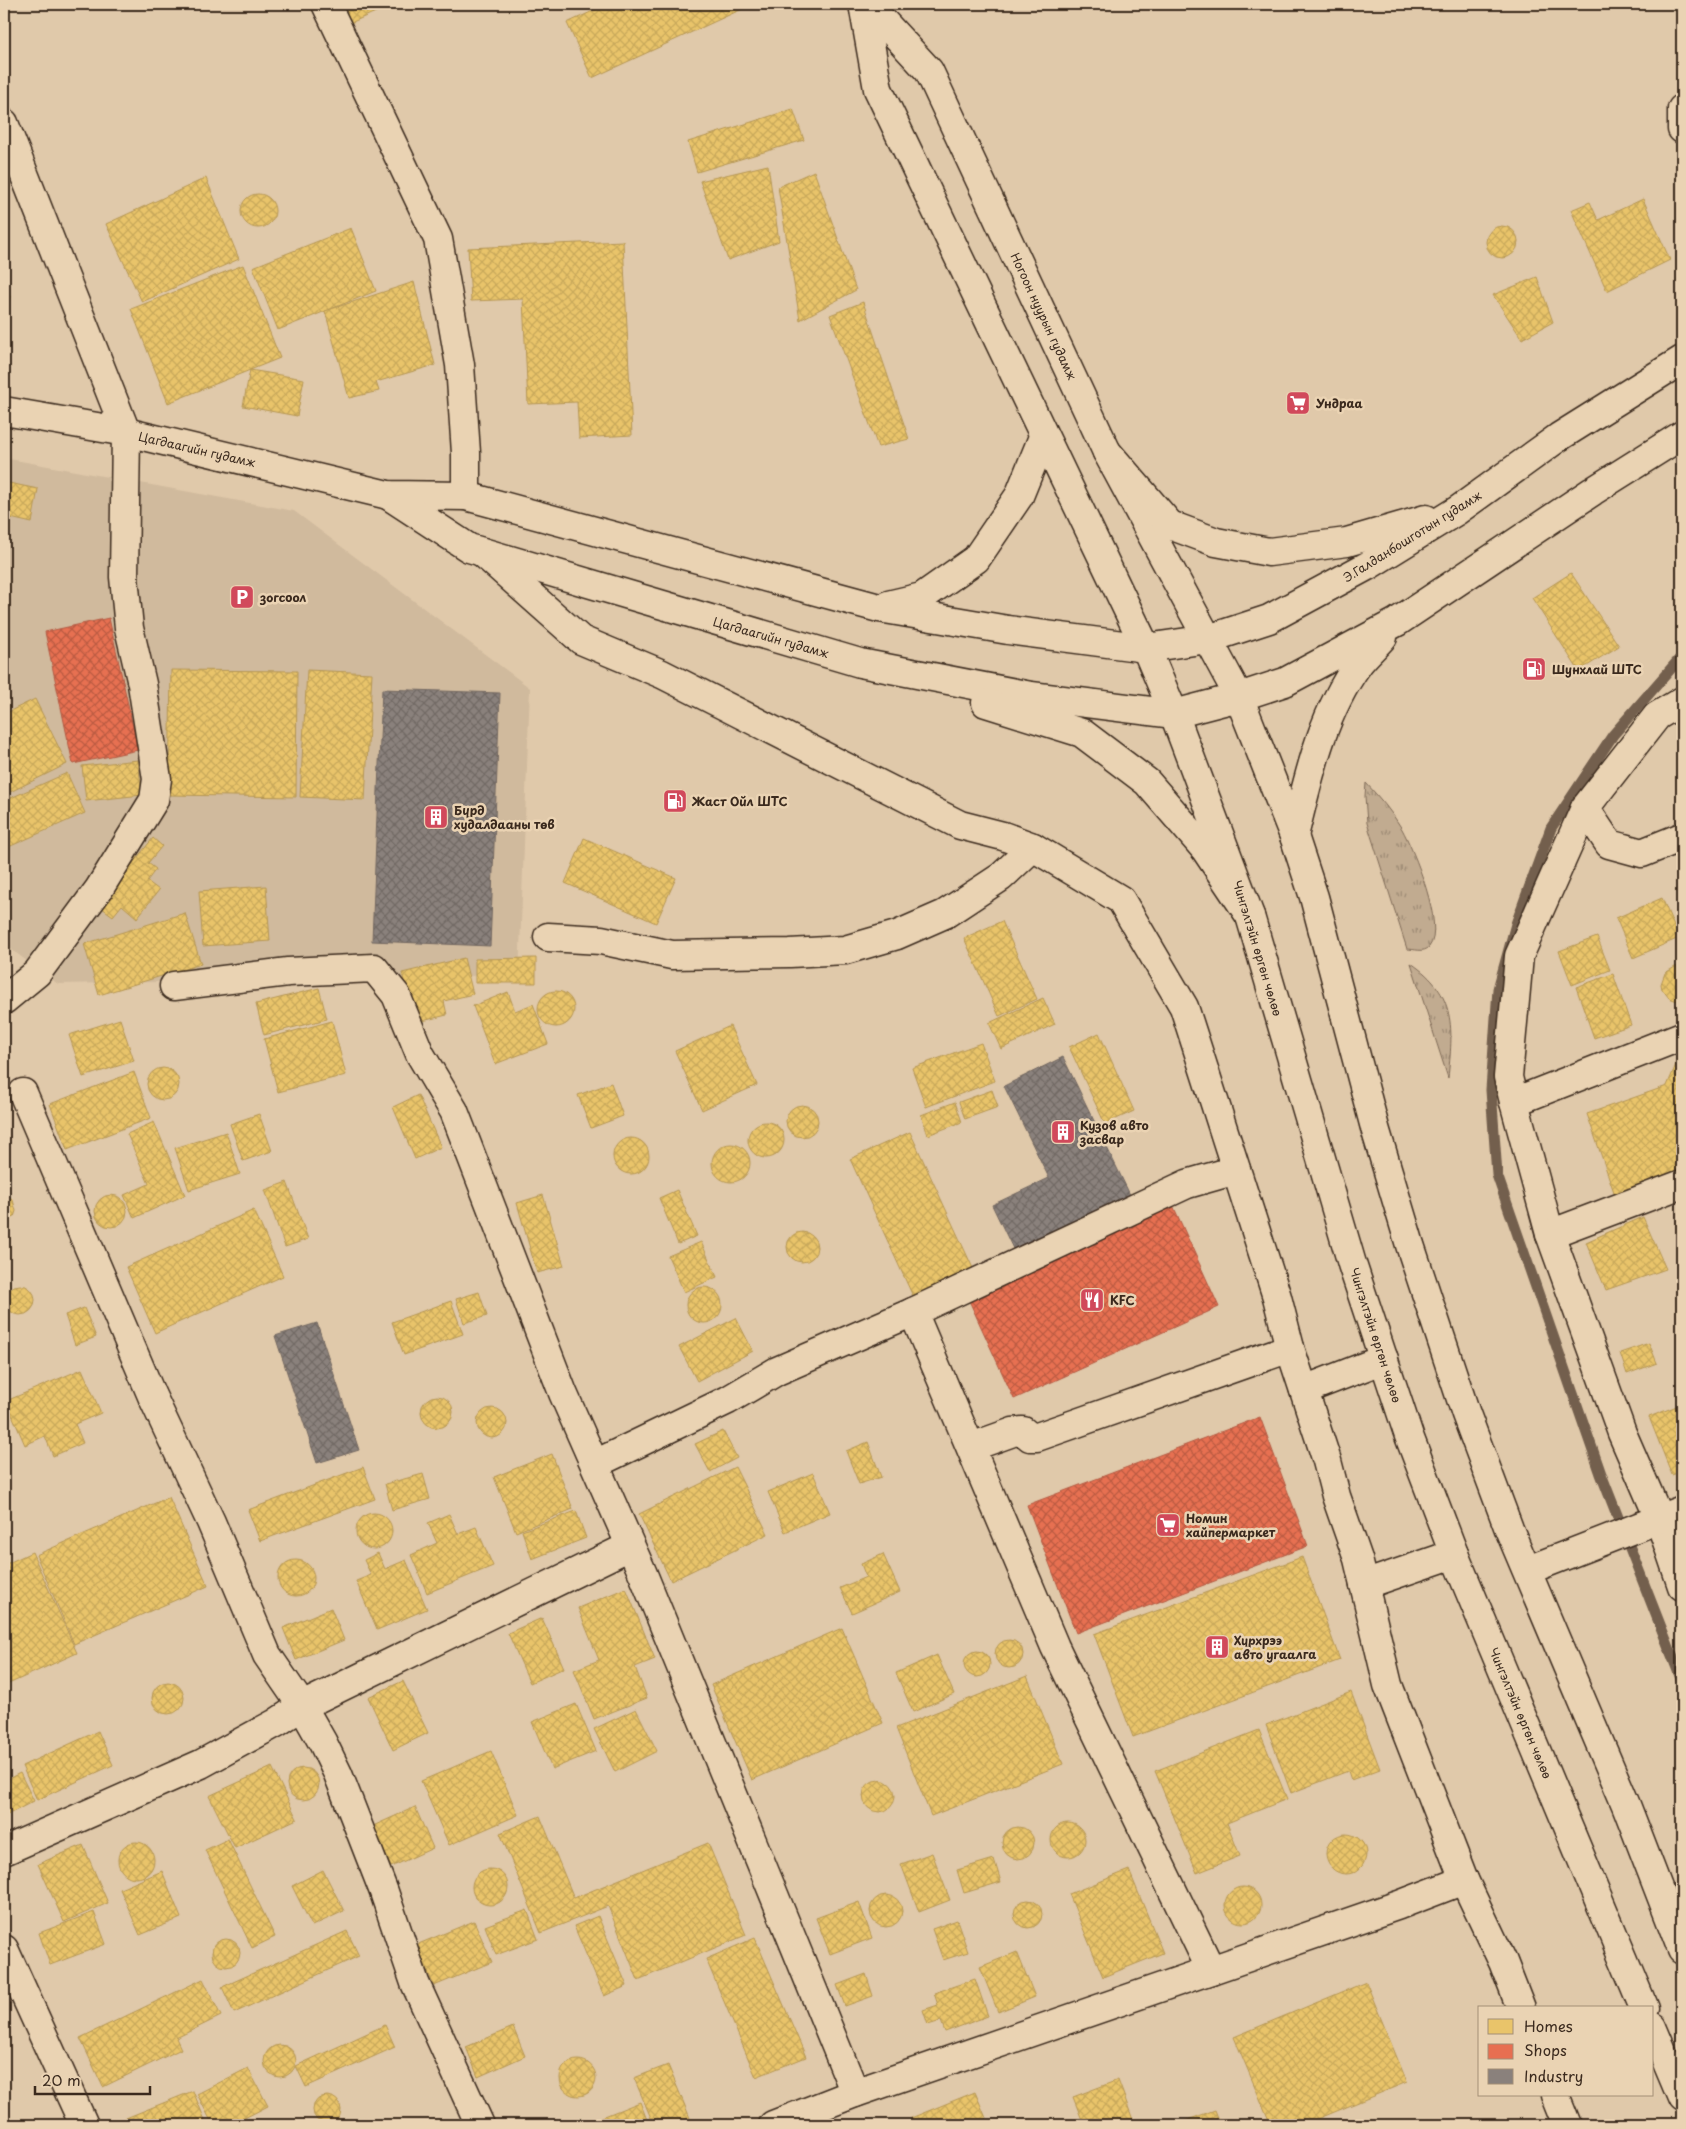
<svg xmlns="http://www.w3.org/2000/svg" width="1686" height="2129" font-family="'Playpen Sans',sans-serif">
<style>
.built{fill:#d0ba9d}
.grass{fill:url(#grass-tufts);stroke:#7e6a57}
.homes{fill:url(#homes-cross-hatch);stroke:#b59653}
.shops{fill:url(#shops-cross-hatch);stroke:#b35a42}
.industry{fill:url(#industry-cross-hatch);stroke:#726760}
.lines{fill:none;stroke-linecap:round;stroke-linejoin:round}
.stream{stroke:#735f4d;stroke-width:11}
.street-casing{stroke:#3b2a1e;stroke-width:31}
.secondary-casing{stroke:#3b2a1e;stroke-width:31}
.primary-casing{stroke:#3b2a1e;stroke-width:31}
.street{stroke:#ead3b3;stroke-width:28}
.secondary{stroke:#ead3b3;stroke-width:28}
.primary{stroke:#ead3b3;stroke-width:28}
.labels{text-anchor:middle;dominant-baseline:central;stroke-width:5;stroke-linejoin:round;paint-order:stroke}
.street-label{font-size:12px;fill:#3b2a1e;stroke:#ead3b3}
.poi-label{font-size:12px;font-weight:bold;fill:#3b2a1e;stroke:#ead3b3;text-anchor:start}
</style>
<defs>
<pattern id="grass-tufts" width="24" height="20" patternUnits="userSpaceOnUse" patternTransform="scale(1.25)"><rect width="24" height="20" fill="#c1ab90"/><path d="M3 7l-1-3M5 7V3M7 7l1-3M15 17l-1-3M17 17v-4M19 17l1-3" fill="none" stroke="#9e8b75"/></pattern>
<pattern id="homes-cross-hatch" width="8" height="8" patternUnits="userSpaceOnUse" patternTransform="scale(1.25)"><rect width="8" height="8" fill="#e9c46a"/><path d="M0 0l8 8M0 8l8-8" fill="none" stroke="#c9a95b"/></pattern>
<pattern id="shops-cross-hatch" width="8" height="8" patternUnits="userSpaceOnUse" patternTransform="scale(1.25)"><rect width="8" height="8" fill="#e76f51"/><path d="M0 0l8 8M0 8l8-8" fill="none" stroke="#bc5b43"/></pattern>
<pattern id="industry-cross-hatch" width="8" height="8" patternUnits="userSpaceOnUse" patternTransform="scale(1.25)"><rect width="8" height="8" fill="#8a817c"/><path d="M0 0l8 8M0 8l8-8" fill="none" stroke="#726a65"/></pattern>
</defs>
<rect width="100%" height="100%" fill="#e0c9aa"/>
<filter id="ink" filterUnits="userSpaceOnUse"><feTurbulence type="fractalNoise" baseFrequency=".02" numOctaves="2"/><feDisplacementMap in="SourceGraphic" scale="10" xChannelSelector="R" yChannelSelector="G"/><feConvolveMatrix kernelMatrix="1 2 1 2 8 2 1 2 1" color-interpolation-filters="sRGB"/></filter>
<g filter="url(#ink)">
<!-- built -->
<path class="built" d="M4 458 294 511 530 688 519 975 58 984 4 944Z"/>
<!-- grass -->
<g class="grass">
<path d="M1366 783C1379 797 1392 812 1402 829 1413 849 1446 927 1429 947 1424 953 1414 949 1407 949L1367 823 1365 796Z"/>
<path d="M1411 963C1457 994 1453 1029 1448 1078Z"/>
</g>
<!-- homes -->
<g class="homes">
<path d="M340 4H394L348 24Z"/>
<path d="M608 4H753L592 78 567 23Z"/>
<path d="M793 109 804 140 697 172 688 142Z"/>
<path d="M768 165 779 241 728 260 700 181Z"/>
<path d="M814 171 856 290 800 320 778 187Z"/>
<path d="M206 178 239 259 142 302 106 224Z"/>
<circle cx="258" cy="211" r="17"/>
<path d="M1643 199 1670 260 1607 291 1571 210 1590 202 1598 220Z"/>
<circle cx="1502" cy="242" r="16"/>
<path d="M351 228 376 291 278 330 253 267Z"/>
<path d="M623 241 632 435 579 438 577 402 528 404 523 299 471 301 468 248Z"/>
<path d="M243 265 280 358 168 403 131 309Z"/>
<path d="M1537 277 1553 322 1522 339 1493 295Z"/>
<path d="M414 282 435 365 376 382 379 391 349 398 325 311Z"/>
<path d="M4 295 10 296 4 323Z"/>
<path d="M863 302 909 439 878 447 830 315Z"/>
<path d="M250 370 304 379 297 416 243 406Z"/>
<path d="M4 482 38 489 32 523 6 517 4 528Z"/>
<path d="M1571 573 1619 646 1579 671 1532 598Z"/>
<path d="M171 670 297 671 296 797 169 795Z"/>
<path d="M307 670 372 673 365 800 300 797Z"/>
<path d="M35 699 67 764 4 795V714Z"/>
<path d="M138 760 142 795 86 801 82 766Z"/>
<path d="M67 773 85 813 4 849V801Z"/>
<path d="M153 838 162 846 148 863 156 869 147 881 159 890 137 918 122 905 113 916 102 908 80 935 77 933Z"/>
<path d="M584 838 676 878 656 923 565 883Z"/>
<path d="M266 886 270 941 203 946 199 891Z"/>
<path d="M1662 898 1679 938 1633 958 1616 918Z"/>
<path d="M185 913 201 964 99 995 84 944Z"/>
<path d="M1002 921 1037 999 999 1016 964 938Z"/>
<path d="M1597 937 1610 970 1572 985 1559 951Z"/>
<path d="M464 958 473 994 444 1001 447 1015 414 1023 402 973Z"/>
<path d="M536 958V983H475V959Z"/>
<path d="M1681 966 1682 967V1001L1680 1002 1669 998 1662 989 1661 984 1665 973 1675 967Z"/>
<path d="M1613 974 1631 1025 1594 1038 1576 987Z"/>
<path d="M319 988 327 1019 264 1035 256 1004Z"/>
<circle cx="556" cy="1009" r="18"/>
<path d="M508 992 515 1011 533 1004 548 1044 495 1064 473 1006Z"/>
<path d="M1043 998 1055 1024 1001 1049 989 1023Z"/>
<path d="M120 1019 134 1061 83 1077 69 1035Z"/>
<path d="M332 1021 346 1075 278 1092 264 1039Z"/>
<path d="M730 1026 757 1085 702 1110 675 1051Z"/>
<path d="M1099 1033 1134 1111 1105 1124 1069 1047Z"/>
<path d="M981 1043 995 1081 926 1107 912 1068Z"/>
<path d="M1680 1055 1682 1059V1174L1616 1198 1587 1114 1667 1086Z"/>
<circle cx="163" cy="1084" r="16"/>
<path d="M134 1072 151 1118 67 1150 50 1104Z"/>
<path d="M611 1083 623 1116 591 1128 578 1095Z"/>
<path d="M992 1090 998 1107 965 1119 959 1102Z"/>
<path d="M418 1095 441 1147 415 1159 393 1107Z"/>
<path d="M955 1102 962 1122 928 1135 921 1115Z"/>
<circle cx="802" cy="1121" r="16"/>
<path d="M259 1114 272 1151 243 1161 230 1124Z"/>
<path d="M154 1122 185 1195 134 1218 124 1195 149 1184 127 1134Z"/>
<circle cx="766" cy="1140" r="18"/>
<path d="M226 1132 240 1174 189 1190 175 1148Z"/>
<path d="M910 1132 977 1277 917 1305 850 1159Z"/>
<circle cx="631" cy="1156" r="18"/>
<circle cx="731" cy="1163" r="19"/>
<path d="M287 1182 308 1239 285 1247 265 1190Z"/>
<path d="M677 1190 697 1236 678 1244 659 1198Z"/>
<path d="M4 1192 13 1200 16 1211 14 1217 4 1226Z"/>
<path d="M543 1195 564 1266 537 1273 517 1203Z"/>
<circle cx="111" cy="1211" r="16"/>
<path d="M254 1210 283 1276 155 1333 126 1267Z"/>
<path d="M1643 1217 1666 1269 1606 1290 1586 1242Z"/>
<circle cx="802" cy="1247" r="15"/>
<path d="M701 1242 717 1277 684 1292 668 1256Z"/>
<circle cx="20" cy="1300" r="15"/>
<circle cx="704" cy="1305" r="18"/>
<path d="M479 1292 487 1316 464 1323 456 1299Z"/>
<path d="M451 1301 463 1334 404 1355 392 1322Z"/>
<path d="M84 1308 96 1337 75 1345 65 1315Z"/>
<path d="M736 1318 753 1351 697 1381 679 1347Z"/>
<path d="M1649 1343 1657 1363 1627 1374 1620 1353Z"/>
<path d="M82 1369 101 1413 75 1424 83 1443 53 1456 45 1436 25 1445 6 1401Z"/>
<circle cx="437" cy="1412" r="16"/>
<path d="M1682 1404V1471L1672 1475 1649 1417Z"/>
<circle cx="492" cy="1423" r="15"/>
<path d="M723 1431 737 1458 710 1472 695 1444Z"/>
<path d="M868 1442 881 1477 859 1484 846 1451Z"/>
<path d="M552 1454 573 1509 516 1532 494 1477Z"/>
<path d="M363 1467 375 1499 260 1541 248 1510Z"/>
<path d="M735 1467 768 1534 671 1581 639 1514Z"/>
<path d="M813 1473 830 1513 785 1532 768 1492Z"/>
<path d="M423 1474 430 1499 392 1510 385 1484Z"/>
<path d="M169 1497 208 1586 74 1644 36 1555Z"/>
<path d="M576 1511 586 1538 532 1559 522 1531Z"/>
<circle cx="374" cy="1531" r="18"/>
<path d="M449 1514 458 1534 476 1527 493 1566 427 1593 411 1555 437 1543 428 1523Z"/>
<path d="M32 1552 77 1653 4 1686V1565Z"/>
<path d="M378 1553 385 1569 406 1560 427 1609 377 1630 356 1581 371 1575 364 1560Z"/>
<path d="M883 1554 900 1592 852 1613 840 1588 866 1577 861 1564Z"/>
<path d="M1302 1557 1340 1660 1133 1737 1094 1634Z"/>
<circle cx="296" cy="1578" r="18"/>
<path d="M626 1588 655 1659 635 1667 647 1698 594 1719 574 1670 599 1660 578 1608Z"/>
<path d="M331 1608 344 1640 296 1660 283 1628Z"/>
<path d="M542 1618 564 1668 530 1683 508 1633Z"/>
<path d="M842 1628 883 1723 752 1780 711 1685Z"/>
<circle cx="1009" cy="1654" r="14"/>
<circle cx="977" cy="1664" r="13"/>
<path d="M937 1655 954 1694 913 1712 896 1673Z"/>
<path d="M1027 1676 1063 1764 931 1816 896 1728Z"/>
<path d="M403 1681 428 1733 393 1750 368 1697Z"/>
<circle cx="168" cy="1698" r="16"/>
<path d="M1351 1692 1380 1769 1351 1780 1348 1771 1291 1793 1266 1725Z"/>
<path d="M576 1704 596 1751 552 1769 532 1722Z"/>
<path d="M636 1709 657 1751 615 1772 594 1729Z"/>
<path d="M1259 1730 1287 1799 1227 1823 1240 1856 1197 1873 1155 1771Z"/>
<path d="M98 1731 113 1765 37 1800 22 1766Z"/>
<path d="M491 1751 518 1815 449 1845 421 1781Z"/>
<path d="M272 1767 297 1819 235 1848 209 1796Z"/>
<circle cx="303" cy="1784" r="16"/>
<path d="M20 1773 34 1801 7 1815 4 1807V1781Z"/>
<circle cx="879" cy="1796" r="16"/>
<path d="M415 1807 433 1848 391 1867 373 1826Z"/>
<path d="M540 1816 574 1898 708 1843 746 1935 638 1980 608 1906 541 1933 500 1833Z"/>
<circle cx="1068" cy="1840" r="17"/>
<circle cx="1018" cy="1843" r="16"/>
<circle cx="1346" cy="1854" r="20"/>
<path d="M228 1839 275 1937 252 1948 205 1850Z"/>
<circle cx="136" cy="1860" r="18"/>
<path d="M83 1845 108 1903 64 1922 38 1864Z"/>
<path d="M932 1853 950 1900 919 1912 901 1864Z"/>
<path d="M994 1859 1001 1882 964 1893 957 1870Z"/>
<circle cx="490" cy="1887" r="18"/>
<path d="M323 1870 344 1911 312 1926 292 1886Z"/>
<path d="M1129 1870 1163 1953 1103 1977 1069 1894Z"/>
<path d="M162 1871 181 1918 140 1935 120 1889Z"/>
<circle cx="1243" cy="1905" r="18"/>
<circle cx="886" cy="1911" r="16"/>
<circle cx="1028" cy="1914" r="14"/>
<path d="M859 1902 872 1938 830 1954 816 1918Z"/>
<path d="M527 1910 538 1939 496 1955 485 1926Z"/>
<path d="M94 1912 106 1944 50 1965 39 1933Z"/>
<path d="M598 1916 627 1986 604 1996 574 1926Z"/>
<path d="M957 1920 968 1952 943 1960 932 1929Z"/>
<path d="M474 1921 492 1962 434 1986 416 1945Z"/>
<path d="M347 1931 359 1956 234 2013 222 1987Z"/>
<path d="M755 1938 806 2057 756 2077 706 1959Z"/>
<circle cx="226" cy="1953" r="14"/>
<path d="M1017 1952 1035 1997 998 2012 980 1967Z"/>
<path d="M866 1974 873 1996 845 2006 837 1985Z"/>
<path d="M203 1979 221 2016 176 2038 181 2049 103 2087 80 2038Z"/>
<path d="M975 1979 988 2016 945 2032 941 2021 928 2025 923 2010 938 2005 934 1993Z"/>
<path d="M1366 1982 1407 2082 1303 2125H1271L1234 2037Z"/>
<path d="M385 2025 395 2047 306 2087 296 2066Z"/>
<path d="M513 2027 525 2056 478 2077 466 2047Z"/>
<circle cx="280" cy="2061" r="16"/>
<circle cx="578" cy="2078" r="18"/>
<path d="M668 2065 690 2118 673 2125H654L634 2078Z"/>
<path d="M248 2068 268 2106 231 2125H213L197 2094Z"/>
<path d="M1118 2080 1135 2125H1084L1073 2097Z"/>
<path d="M193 2091 207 2125H111V2124Z"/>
<path d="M975 2092 989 2125H914L911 2118Z"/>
<circle cx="327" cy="2110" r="14"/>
<path d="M640 2102 649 2125H582Z"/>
<path d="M1215 2110 1221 2125H1174Z"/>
<path d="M275 2120 280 2121 288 2125H265L269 2121Z"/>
</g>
<!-- shops -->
<g class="shops">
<path d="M109 618 138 750 73 764 45 632Z"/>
<path d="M1171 1201 1219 1307 1014 1399 966 1294Z"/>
<path d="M1260 1417 1308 1546 1076 1633 1027 1505Z"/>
</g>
<!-- industry -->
<g class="industry">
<path d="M382 689 500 693 490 946 372 941Z"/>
<path d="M1063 1057 1133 1201 1017 1257 992 1205 1049 1178 1004 1086Z"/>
<path d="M317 1323 359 1450 317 1463 275 1336Z"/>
</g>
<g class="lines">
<!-- stream -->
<path class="stream" d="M1682 656 1613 735 1551 828 1516 924 1498 989 1491 1090 1497 1175 1601 1474 1682 1681"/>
<defs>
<g id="street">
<path d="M326 4 438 239 460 365 466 453V496"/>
<path d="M1682 109V129"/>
<path d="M4 123 126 432 124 577 129 628 142 684 157 779 154 800 99 889 37 973 4 1000"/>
<path d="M482 552 581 640 662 674 960 825 1003 836 1033 847 1121 900 1184 1007 1277 1297 1290 1348 1327 1461 1336 1496 1358 1559 1388 1685 1464 1880 1503 1962 1521 2008"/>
<path d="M1682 701 1657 716 1585 808 1609 844 1642 853 1682 837"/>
<path d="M548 937 601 940 672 955 790 953 845 950 897 935 945 914 1001 877 1033 847"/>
<path d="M174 986 288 972 374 968 396 995 420 1054 454 1111 563 1393 643 1574 855 2093"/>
<path d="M1682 1036 1514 1102 1550 1234 1622 1433 1659 1518 1682 1586"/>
<path d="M23 1093 152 1396 211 1522 267 1655 302 1706 323 1743 338 1774 384 1892 415 1983 480 2125"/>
<path d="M1514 1102 1508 1077 1519 956 1585 808"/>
<path d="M1550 1234 1682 1184"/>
<path d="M913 1312 1055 1647 1211 1970"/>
<path d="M1304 1390 1384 1359"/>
<path d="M971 1447 1013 1432 1023 1431 1030 1437H1037L1290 1348"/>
<path d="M595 1464 728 1400 777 1371 913 1312 1187 1184 1236 1170"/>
<path d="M1528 1570 1682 1510"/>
<path d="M1364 1585 1454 1554"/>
<path d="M4 1851 201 1764 276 1723 302 1706 630 1546"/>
<path d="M4 1949 84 2125"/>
<path d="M1555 2095 1567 2125"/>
<path d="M773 2125 855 2093 1399 1905 1464 1880"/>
</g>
<g id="secondary">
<path d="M863 4 878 89 1146 648 1174 714 1250 916 1352 1264 1409 1436 1454 1554 1644 2008"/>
<path d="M867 4 929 71 1107 452 1239 697 1294 836 1314 897 1375 1128 1410 1245 1466 1414 1509 1529 1626 1805 1682 1950"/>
<path d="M1652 2027 1682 2098"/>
</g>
<g id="primary">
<path d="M4 411 126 432 388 495 466 496 879 608 1008 630 1146 648 1208 639 1269 619 1369 565 1458 510 1559 437 1682 360"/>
<path d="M1107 452 1170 525 1216 542 1269 552 1347 542 1426 519"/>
<path d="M388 495 469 548 860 663 1031 696 1174 714 1239 697 1285 682 1397 622 1593 491 1682 435"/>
<path d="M888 605 922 597 976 559 1019 496 1043 437"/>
<path d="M986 703 1082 733 1147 782 1205 849 1250 916"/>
<path d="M1294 836C1309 775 1322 714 1359 663 1366 654 1375 646 1383 637"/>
</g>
</defs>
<!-- street casing -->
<use href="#street" class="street-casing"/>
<!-- secondary casing -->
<use href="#secondary" class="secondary-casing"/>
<!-- primary casing -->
<use href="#primary" class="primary-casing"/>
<!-- street -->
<use href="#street" class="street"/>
<!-- secondary -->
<use href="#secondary" class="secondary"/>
<!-- primary -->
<use href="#primary" class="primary"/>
</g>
</g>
<!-- icons -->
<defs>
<symbol id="supermarket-square" viewBox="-11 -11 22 22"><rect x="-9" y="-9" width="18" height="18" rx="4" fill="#d1495b" stroke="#ead3b3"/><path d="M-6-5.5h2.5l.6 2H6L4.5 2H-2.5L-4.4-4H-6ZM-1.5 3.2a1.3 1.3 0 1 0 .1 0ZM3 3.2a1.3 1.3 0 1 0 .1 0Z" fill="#fff"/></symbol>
<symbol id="parking-square" viewBox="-11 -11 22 22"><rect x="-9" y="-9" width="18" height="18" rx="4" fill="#d1495b" stroke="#ead3b3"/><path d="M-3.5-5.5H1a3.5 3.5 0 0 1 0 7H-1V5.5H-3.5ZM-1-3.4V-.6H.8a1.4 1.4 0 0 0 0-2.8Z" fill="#fff"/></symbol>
<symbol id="fuel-square" viewBox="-11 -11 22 22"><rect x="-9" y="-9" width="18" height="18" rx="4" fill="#d1495b" stroke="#ead3b3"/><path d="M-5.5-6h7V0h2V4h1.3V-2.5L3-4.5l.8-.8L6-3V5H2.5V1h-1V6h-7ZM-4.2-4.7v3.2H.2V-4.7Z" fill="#fff"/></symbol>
<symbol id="building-square" viewBox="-11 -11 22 22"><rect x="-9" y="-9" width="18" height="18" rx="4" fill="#d1495b" stroke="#ead3b3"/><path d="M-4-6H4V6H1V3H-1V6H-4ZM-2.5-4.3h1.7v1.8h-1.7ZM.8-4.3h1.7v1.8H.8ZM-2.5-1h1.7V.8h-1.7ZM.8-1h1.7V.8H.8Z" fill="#fff"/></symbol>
<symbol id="restaurant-square" viewBox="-11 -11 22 22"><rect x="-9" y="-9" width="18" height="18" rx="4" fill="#d1495b" stroke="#ead3b3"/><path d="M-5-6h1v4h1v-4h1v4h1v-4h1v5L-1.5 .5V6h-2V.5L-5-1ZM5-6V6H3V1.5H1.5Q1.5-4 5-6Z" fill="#fff"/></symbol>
</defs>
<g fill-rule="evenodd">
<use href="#supermarket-square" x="1284" y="389" width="28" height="28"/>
<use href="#parking-square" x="228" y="583" width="28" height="28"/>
<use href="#fuel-square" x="1520" y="655" width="28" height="28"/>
<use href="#fuel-square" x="661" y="787" width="28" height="28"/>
<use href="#building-square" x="422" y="803" width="28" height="28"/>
<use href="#building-square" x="1049" y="1118" width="28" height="28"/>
<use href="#restaurant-square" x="1078" y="1286" width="28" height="28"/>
<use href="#supermarket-square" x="1154" y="1511" width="28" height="28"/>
<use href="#building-square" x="1203" y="1633" width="28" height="28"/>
</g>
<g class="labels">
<!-- street labels -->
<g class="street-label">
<text transform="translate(1044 316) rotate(65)">Ногоон нуурын гудамж</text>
<text transform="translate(197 449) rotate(13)">Цагдаагийн гудамж</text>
<text transform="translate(1412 536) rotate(-32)">Э.Галданбошготын гудамж</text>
<text transform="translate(771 637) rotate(16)">Цагдаагийн гудамж</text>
<text transform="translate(1258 948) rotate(73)">Чингэлтэйн өргөн чөлөө</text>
<text transform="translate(1376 1335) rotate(72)">Чингэлтэйн өргөн чөлөө</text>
<text transform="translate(1521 1713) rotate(67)">Чингэлтэйн өргөн чөлөө</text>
</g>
<!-- poi labels -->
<g class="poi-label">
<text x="1316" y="403">Ундраа</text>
<text x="260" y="597">зогсоол</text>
<text x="1552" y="669">Шунхлай ШТС</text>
<text x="692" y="801">Жаст Ойл ШТС</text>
<text x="454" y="810">Бүрд<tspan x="454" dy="14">худалдааны төв</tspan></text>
<text x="1080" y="1125">Кузов авто<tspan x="1080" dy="14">засвар</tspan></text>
<text x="1110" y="1300">KFC</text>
<text x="1186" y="1518">Номин<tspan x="1186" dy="14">хайпермаркет</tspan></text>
<text x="1234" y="1640">Хүрхрээ<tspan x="1234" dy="14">авто угаалга</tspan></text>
</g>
</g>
<!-- margin -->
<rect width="1686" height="2129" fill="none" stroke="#ead3b3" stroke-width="20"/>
<rect x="10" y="10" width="1666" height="2109" fill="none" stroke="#3b2a1e" stroke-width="2" filter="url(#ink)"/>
<!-- legend -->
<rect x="1478" y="2006" width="175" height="90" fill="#ead3b3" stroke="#a48f77"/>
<rect x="1488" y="2019" width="25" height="15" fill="#e9c46a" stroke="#a48f77"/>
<text x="1524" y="2032" font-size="15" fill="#3b2a1e">Homes</text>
<rect x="1488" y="2044" width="25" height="15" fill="#e76f51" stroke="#a48f77"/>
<text x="1524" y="2056" font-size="15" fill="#3b2a1e">Shops</text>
<rect x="1488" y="2069" width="25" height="15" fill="#8a817c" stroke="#a48f77"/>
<text x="1524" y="2082" font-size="15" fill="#3b2a1e">Industry</text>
<!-- scale -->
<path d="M35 2086v8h115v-8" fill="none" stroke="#3b2a1e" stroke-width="2.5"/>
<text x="42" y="2086" font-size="15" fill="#3b2a1e" stroke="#ead3b3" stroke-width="4" paint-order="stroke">20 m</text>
</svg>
